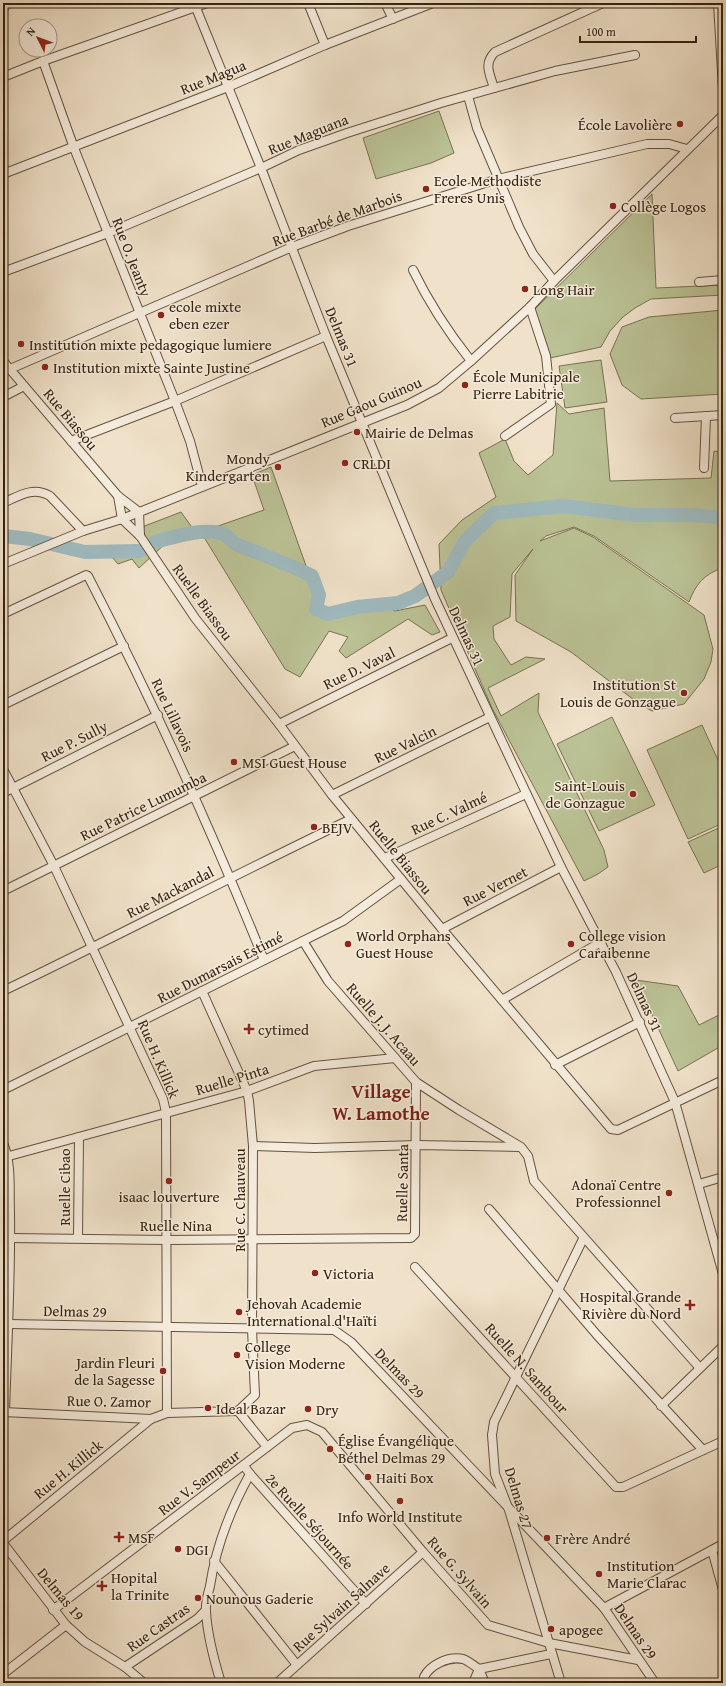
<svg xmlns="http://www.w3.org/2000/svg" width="726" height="1686" font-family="'Gentium Book Plus',serif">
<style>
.green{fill:#bbc396;stroke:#797252}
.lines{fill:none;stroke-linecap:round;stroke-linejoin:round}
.river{stroke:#9fbbc1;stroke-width:14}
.minor-casing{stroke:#65523d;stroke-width:10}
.minor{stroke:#f5ecdd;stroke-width:8}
.poi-dot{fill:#8f2418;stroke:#f5ecdd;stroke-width:1.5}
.labels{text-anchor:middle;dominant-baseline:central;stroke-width:3;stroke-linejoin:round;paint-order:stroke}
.street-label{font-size:15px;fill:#37220e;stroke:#f5ecdd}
.poi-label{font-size:15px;fill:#37220e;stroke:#f5ecdd;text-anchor:start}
.district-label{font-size:19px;font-weight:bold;fill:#7a1f14;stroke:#f5ecdd}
</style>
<rect width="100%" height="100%" fill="#f0e2ca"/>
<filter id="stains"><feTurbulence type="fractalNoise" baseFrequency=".005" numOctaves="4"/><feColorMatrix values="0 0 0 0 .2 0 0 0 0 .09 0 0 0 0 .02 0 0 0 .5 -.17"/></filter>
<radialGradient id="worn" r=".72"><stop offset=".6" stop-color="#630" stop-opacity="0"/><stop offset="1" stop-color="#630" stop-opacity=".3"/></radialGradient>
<!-- green -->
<g class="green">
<path d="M439 111 454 153 431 163 376 179 363 138Z"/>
<path d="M652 194 656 288 723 285V295L651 299 635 308 623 317 610 331 601 347 550 358 533 311Z"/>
<path d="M723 310V394L641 399 622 385 610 354 622 327 649 317Z"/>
<path d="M601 360 607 402 565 408 559 366Z"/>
<path d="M557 403 569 414 604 408 610 481 711 478 714 451 723 452V568C705 573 695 585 689 602L594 536 574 527 546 536 540 541 574 528 593 537 704 615 713 649 711 662 704 679 684 704 652 711 638 703 571 652 516 621 515 575 533 549 512 574 510 617 493 626 494 639 511 665 526 657 545 659 488 688 501 716 539 693 538 712 604 850 608 867 598 874 584 881 492 708 441 590 439 544 462 520 496 497 479 453 505 439 514 461 528 475 553 455Z"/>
<path d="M271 467 316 594 313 611 326 618 358 608 383 606 395 611 425 605 440 632 432 635 408 619 346 658 339 651 348 637 329 631 300 677 285 669 202 534 167 542 139 568 132 559 118 564 111 556 148 544 142 527 181 512 194 530 218 526 264 510 252 475Z"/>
<path d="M612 717 655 805 599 831 557 744Z"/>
<path d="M702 725 723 771V823L688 839 647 750Z"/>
<path d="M723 826V864L704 873 688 842Z"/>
<path d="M636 980 678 986 699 1025 723 1013V1045L678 1071Z"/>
</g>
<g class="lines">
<!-- river -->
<g class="river">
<path d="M3 6 7 3"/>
<path d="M3 536 30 539 85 552 140 551"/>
<path d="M155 542C178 536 197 529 221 533 227 534 230 541 236 544 261 555 288 563 312 576L319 595 316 609 328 614 357 607 398 603 415 596 448 572 465 541 494 513 564 506 635 515H695L723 518"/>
</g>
<defs>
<g id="minor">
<path d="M194 3 261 168 326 336 435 599 561 867 616 972 675 1102 723 1274"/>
<path d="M308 3 325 45"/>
<path d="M385 3 393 19"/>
<path d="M718 3 723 89"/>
<path d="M43 61 74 148 175 401 190 441 202 486"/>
<path d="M3 77 43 61 207 3"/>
<path d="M494 88C490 74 483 64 495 52L603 3"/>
<path d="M468 96 477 128 519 227 533 254 554 281"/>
<path d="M3 174 228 87 325 45 433 3"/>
<path d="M413 270C429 303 448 332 471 361"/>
<path d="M3 272 108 233 261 168 299 150 347 133 441 103 555 71 635 55"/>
<path d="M699 282 723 280"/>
<path d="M3 361 118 496 139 512 140 536"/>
<path d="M10 369 292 247 348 226 498 179 647 144H669L687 149"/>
<path d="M3 397 24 386"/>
<path d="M675 418 723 415"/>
<path d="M505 436 551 404 546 356 530 307"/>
<path d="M71 441 175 401 326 336"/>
<path d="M704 468 706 416"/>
<path d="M118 496 122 519 140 536 195 618 279 724 332 795 442 929 611 1129 618 1130 723 1080"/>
<path d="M3 503C19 496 33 486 50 496L83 531"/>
<path d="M3 564 83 531 122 519 407 405 439 388 471 361 530 307 554 281 723 115"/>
<path d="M3 614 86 575 88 576C153 702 211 829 264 960"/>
<path d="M3 705 124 646"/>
<path d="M279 724 452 638"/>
<path d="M3 769 54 866 163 1099 166 1112 167 1413"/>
<path d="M3 793 158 715"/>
<path d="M332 795 490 717"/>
<path d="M385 858 526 794"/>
<path d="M3 891 295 746"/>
<path d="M442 929 561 867"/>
<path d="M303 941 328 981 416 1082 459 1110 521 1147 528 1156 534 1181 699 1367"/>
<path d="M3 991C120 935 234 875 351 819"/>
<path d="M202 991 247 1091 249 1101 253 1146 252 1329 255 1395 238 1411"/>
<path d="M502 1000 601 942"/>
<path d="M555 1065 640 1022"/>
<path d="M3 1090 343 921 401 879"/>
<path d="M3 1143C12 1164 9 1189 10 1212 11 1279 7 1345 5 1412L3 1415"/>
<path d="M253 1146 315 1148 417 1145 520 1147"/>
<path d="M9 1156 247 1091 314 1066 395 1058"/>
<path d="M699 1184 723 1177"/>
<path d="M489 1209 597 1335 703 1450"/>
<path d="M10 1238 167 1240 411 1238 415 1234 416 1082"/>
<path d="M78 1238 79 1137"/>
<path d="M415 1267 616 1487H623L723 1441"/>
<path d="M9 1324 334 1330 351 1342 604 1608 655 1683"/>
<path d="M661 1406 723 1346"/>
<path d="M238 1411 267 1447"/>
<path d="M3 1412 151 1419 167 1413 238 1411"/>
<path d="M250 1474 366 1604"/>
<path d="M3 1541 151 1419"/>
<path d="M3 1543 66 1625 85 1642 125 1667 144 1683"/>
<path d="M712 1550 723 1590"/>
<path d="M214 1561 297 1665"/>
<path d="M604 1608 723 1544"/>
<path d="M53 1610 292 1428 307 1425 322 1432 423 1552 488 1625 549 1643 638 1660"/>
<path d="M125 1667 197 1619 206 1610"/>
<path d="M479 1669 485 1683"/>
<path d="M3 1674 66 1625"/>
<path d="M221 1683C214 1660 207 1634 206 1611 205 1603 208 1594 210 1586 216 1546 230 1510 250 1474L244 1466"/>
<path d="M277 1683 423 1552"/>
<path d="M425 1683 424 1677C430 1665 448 1656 463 1659 469 1661 474 1666 479 1669L551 1654"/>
<path d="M473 1683 479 1669"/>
<path d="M561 1683 509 1510 495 1474 492 1435 494 1422 583 1239"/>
</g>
</defs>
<!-- minor casing -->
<use href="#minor" class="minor-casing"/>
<!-- minor -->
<use href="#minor" class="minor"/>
</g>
<!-- markers -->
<g class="poi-dot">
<circle cx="680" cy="124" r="4"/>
<circle cx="426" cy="189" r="4"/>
<circle cx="613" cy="206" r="4"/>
<circle cx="525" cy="289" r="4"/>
<circle cx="161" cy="315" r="4"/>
<circle cx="21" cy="344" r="4"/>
<circle cx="45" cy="367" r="4"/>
<circle cx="465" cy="385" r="4"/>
<circle cx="357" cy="432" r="4"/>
<circle cx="345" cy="463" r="4"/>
<circle cx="278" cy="467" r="4"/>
<circle cx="684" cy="693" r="4"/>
<circle cx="234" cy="762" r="4"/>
<circle cx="633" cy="794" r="4"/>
<circle cx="314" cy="827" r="4"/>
<circle cx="348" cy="944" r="4"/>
<circle cx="571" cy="944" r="4"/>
<path d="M247 1023h4v4h4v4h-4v4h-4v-4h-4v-4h4z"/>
<circle cx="169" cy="1181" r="4"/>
<circle cx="669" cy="1193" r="4"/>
<circle cx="315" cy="1273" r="4"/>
<path d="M688 1299h4v4h4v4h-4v4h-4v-4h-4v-4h4z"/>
<circle cx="239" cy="1312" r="4"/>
<circle cx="237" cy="1355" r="4"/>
<circle cx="163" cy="1371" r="4"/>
<circle cx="208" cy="1408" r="4"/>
<circle cx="308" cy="1409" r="4"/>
<circle cx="330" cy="1449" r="4"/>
<circle cx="368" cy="1477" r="4"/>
<circle cx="400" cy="1501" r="4"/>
<path d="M117 1531h4v4h4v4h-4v4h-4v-4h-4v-4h4z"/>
<circle cx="547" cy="1538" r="4"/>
<circle cx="178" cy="1549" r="4"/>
<circle cx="599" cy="1574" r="4"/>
<path d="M100 1580h4v4h4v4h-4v4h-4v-4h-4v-4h4z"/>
<circle cx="198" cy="1598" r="4"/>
<circle cx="551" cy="1629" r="4"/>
</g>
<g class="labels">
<!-- street labels -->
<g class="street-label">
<text transform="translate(213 77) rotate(-22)">Rue Magua</text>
<text transform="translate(308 134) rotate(-22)">Rue Maguana</text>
<text transform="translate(337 218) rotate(-20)">Rue Barbé de Marbois</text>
<text transform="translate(132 257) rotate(69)">Rue O. Jeanty</text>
<text transform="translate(342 337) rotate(68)">Delmas 31</text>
<text transform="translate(371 402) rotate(-23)">Rue Gaou Guinou</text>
<text transform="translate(71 419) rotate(50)">Rue Biassou</text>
<text transform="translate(203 602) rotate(54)">Ruelle Biassou</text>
<text transform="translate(467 636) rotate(65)">Delmas 31</text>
<text transform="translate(359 668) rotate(-26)">Rue D. Vaval</text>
<text transform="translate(173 715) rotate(65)">Rue Lillavois</text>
<text transform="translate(74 741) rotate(-27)">Rue P. Sully</text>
<text transform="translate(405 744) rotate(-26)">Rue Valcin</text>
<text transform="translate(143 806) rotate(-26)">Rue Patrice Lumumba</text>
<text transform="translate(449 813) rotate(-25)">Rue C. Valmé</text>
<text transform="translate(401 857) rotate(51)">Ruelle Biassou</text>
<text transform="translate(495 886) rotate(-27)">Rue Vernet</text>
<text transform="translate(170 892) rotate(-27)">Rue Mackandal</text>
<text transform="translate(220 967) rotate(-27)">Rue Dumarsais Estimé</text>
<text transform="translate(645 1002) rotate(65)">Delmas 31</text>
<text transform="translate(384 1024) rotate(49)">Ruelle J. J. Acaau</text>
<text transform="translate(159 1059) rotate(67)">Rue H. Killick</text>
<text transform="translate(232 1079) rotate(-17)">Ruelle Pinta</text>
<text transform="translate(402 1183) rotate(-89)">Ruelle Santa</text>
<text transform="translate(64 1187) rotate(-90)">Ruelle Cibao</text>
<text transform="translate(239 1200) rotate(-90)">Rue C. Chauveau</text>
<text x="176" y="1225">Ruelle Nina</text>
<text transform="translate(75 1311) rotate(1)">Delmas 29</text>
<text transform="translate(527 1368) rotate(48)">Ruelle N. Sambour</text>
<text transform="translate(400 1373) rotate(46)">Delmas 29</text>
<text transform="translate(109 1401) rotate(1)">Rue O. Zamor</text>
<text transform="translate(68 1469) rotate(-39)">Rue H. Killick</text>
<text transform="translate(199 1482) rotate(-37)">Rue V. Sampeur</text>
<text transform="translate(519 1498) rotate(73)">Delmas 27</text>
<text transform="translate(310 1521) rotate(48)">2e Ruelle Séjournée</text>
<text transform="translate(460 1572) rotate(49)">Rue G. Sylvain</text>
<text transform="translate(61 1594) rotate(50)">Delmas 19</text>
<text transform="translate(341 1607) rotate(-42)">Rue Sylvain Salnave</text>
<text transform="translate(158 1627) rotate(-35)">Rue Castras</text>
<text transform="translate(636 1631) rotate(56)">Delmas 29</text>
</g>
<!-- poi labels -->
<g class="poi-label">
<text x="672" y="124" text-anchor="end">École Lavolière</text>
<text x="434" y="180">Ecole Methodiste<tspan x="434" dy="17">Freres Unis</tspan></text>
<text x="621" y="206">Collège Logos</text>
<text x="533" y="289">Long Hair</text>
<text x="169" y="306">ecole mixte<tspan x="169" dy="17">eben ezer</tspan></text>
<text x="29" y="344">Institution mixte pedagogique lumiere</text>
<text x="53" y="367">Institution mixte Sainte Justine</text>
<text x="473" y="376">École Municipale<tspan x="473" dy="17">Pierre Labitrie</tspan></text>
<text x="365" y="432">Mairie de Delmas</text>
<text x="270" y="458" text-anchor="end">Mondy<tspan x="270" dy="17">Kindergarten</tspan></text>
<text x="353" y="463">CRLDI</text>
<text x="676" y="684" text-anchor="end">Institution St<tspan x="676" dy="17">Louis de Gonzague</tspan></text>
<text x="242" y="762">MSI Guest House</text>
<text x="625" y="785" text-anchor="end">Saint-Louis<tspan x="625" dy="17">de Gonzague</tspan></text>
<text x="322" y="827">BEJV</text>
<text x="356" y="935">World Orphans<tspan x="356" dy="17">Guest House</tspan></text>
<text x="579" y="935">College vision<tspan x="579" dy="17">Caraibenne</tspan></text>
<text x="258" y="1029">cytimed</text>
<text x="661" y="1184" text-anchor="end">Adonaï Centre<tspan x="661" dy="17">Professionnel</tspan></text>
<text x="169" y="1196" text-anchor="middle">isaac louverture</text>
<text x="323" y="1273">Victoria</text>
<text x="681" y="1296" text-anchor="end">Hospital Grande<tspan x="681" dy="17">Rivière du Nord</tspan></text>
<text x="247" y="1303">Jehovah Academie<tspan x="247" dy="17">International d'Haïti</tspan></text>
<text x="245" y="1346">College<tspan x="245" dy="17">Vision Moderne</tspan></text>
<text x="155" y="1362" text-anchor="end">Jardin Fleuri<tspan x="155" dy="17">de la Sagesse</tspan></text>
<text x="216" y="1408">Ideal Bazar</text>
<text x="316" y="1409">Dry</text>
<text x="338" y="1440">Église Évangélique<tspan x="338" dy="17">Béthel Delmas 29</tspan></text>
<text x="376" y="1477">Haiti Box</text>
<text x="400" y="1516" text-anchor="middle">Info World Institute</text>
<text x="128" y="1537">MSF</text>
<text x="555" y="1538">Frère André</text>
<text x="186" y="1549">DGI</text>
<text x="607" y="1565">Institution<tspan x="607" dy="17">Marie Clarac</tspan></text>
<text x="111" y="1577">Hopital<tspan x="111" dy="17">la Trinite</tspan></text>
<text x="206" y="1598">Nounous Gaderie</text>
<text x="559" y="1629">apogee</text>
</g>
<!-- district labels -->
<g class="district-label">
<text x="381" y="1091">Village<tspan x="381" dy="22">W. Lamothe</tspan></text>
</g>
</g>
<!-- margin -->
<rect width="726" height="1686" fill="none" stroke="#f0e2ca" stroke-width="16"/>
<rect x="4" y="4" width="718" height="1678" fill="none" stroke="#37220e" stroke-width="2"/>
<rect x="8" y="8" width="710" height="1670" fill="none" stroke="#37220e"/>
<!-- north arrow -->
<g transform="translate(38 38) rotate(312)"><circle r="19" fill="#f5ecdd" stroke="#a99b8a"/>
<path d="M0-3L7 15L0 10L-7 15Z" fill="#8f2418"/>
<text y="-6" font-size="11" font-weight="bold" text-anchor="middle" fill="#37220e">N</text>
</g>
<!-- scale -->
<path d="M580 36v6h116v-6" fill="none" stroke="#37220e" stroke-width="2"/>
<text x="586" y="36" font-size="12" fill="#37220e" stroke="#f5ecdd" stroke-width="3" paint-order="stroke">100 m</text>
<rect width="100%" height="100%" filter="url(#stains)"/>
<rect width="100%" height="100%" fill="url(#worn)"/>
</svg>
